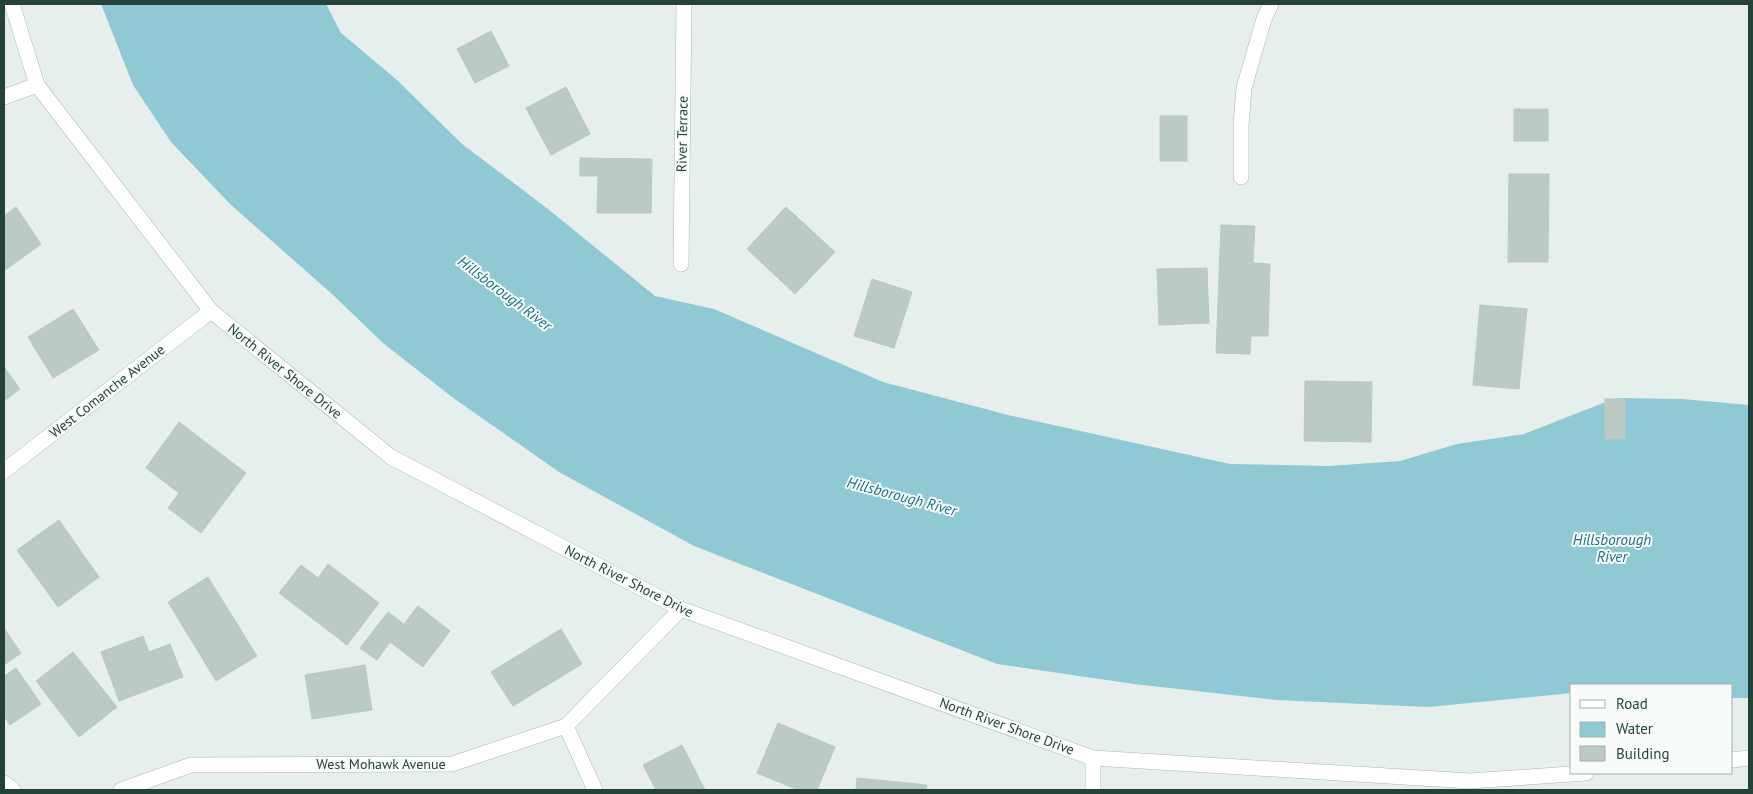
<svg xmlns="http://www.w3.org/2000/svg" width="1753" height="794" font-family="'PT Sans',sans-serif">
<style>
.water{fill:#8ec9d4}
.building{fill:#bbcac4;stroke:#b8c9c2}
.lines{fill:none;stroke-linecap:round;stroke-linejoin:round}
.minor-casing{stroke:#a8b8b2;stroke-width:16}
.minor{stroke:#fff;stroke-width:15}
.labels{text-anchor:middle;dominant-baseline:central;stroke-width:4;stroke-linejoin:round;paint-order:stroke}
.street-label{font-size:14px;fill:#24423a;stroke:#f7fbf9}
.water-label{font-size:15px;font-style:italic;fill:#1c6f80;stroke:#f7fbf9}
</style>
<rect width="100%" height="100%" fill="#e6efeb"/>
<!-- water -->
<path class="water" d="M101 4H326L341 33 397 80 462 144 548 209 655 296 714 309 883 382 1008 415 1230 464 1329 466 1400 461 1457 444 1524 434 1616 398 1682 399 1749 405V698H1732V685H1572V693L1428 707 1277 700 1134 684 997 664 694 546 559 472 452 397 383 343 332 294 230 204 171 142 133 85Z"/>
<!-- building -->
<g class="building">
<path d="M491 31 509 66 475 83 457 49Z"/>
<path d="M566 87 590 134 551 155 526 108Z"/>
<rect x="1514" y="109" width="34" height="32"/>
<rect x="1160" y="116" width="27" height="45"/>
<path d="M580 158 652 159 651 213H597L598 176H580Z"/>
<path d="M1509 174H1549L1548 262H1508Z"/>
<path d="M16 207 41 244 4 271V216Z"/>
<path d="M786 207 835 252 795 294 747 249Z"/>
<path d="M1221 225 1255 226 1253 263 1270 264 1268 336H1251L1250 354 1216 353Z"/>
<path d="M1207 268 1209 323 1159 325 1157 269Z"/>
<path d="M872 279 912 292 894 348 854 336Z"/>
<path d="M1480 305 1527 309 1519 389 1473 385Z"/>
<path d="M73 309 99 350 53 378 28 337Z"/>
<path d="M4 367 20 389 4 401Z"/>
<path d="M1305 381 1372 382 1371 442 1304 441Z"/>
<rect x="1605" y="399" width="20" height="40"/>
<path d="M179 422 246 473 201 533 168 508 179 493 146 468Z"/>
<path d="M59 520 99 577 58 607 17 550Z"/>
<path d="M328 564 379 603 347 645 279 593 301 565 318 578Z"/>
<path d="M208 577 257 656 216 681 168 602Z"/>
<path d="M418 606 450 631 423 667 390 642 377 660 360 648 388 612 404 624Z"/>
<path d="M4 628 21 653 4 665Z"/>
<path d="M561 629 582 664 513 706 491 672Z"/>
<path d="M143 636 149 652 170 644 183 677 119 701 101 652Z"/>
<path d="M73 652 117 707 79 737 36 681Z"/>
<path d="M365 665 372 710 312 719 305 675Z"/>
<path d="M16 668 41 704 10 725 4 716V676Z"/>
<path d="M778 723 835 747 817 790H798L757 773Z"/>
<path d="M682 745 705 790H656L643 765Z"/>
<path d="M857 778 927 785 926 790H856Z"/>
</g>
<g class="lines">
<defs>
<g id="minor">
<path d="M12 4 37 85 211 311 391 457 681 609 1093 758 1470 781 1586 773"/>
<path d="M4 97 37 85"/>
<path d="M1241 177V125L1244 88 1264 19 1271 4"/>
<path d="M681 264 684 4"/>
<path d="M4 471 211 311"/>
<path d="M566 726 595 790"/>
<path d="M1732 760 1749 758"/>
<path d="M4 783 13 790"/>
<path d="M121 790 191 765 452 764 566 726 681 609"/>
<path d="M1093 790V758"/>
</g>
</defs>
<!-- minor casing -->
<use href="#minor" class="minor-casing"/>
<!-- minor -->
<use href="#minor" class="minor"/>
</g>
<g class="labels">
<!-- street labels -->
<g class="street-label">
<text transform="translate(682 134) rotate(-89)">River Terrace</text>
<text transform="translate(285 371) rotate(39)">North River Shore Drive</text>
<text transform="translate(107 391) rotate(-38)">West Comanche Avenue</text>
<text transform="translate(629 581) rotate(27)">North River Shore Drive</text>
<text transform="translate(1007 726) rotate(20)">North River Shore Drive</text>
<text x="381" y="764">West Mohawk Avenue</text>
</g>
<!-- water labels -->
<g class="water-label">
<text transform="translate(505 293) rotate(37)">Hillsborough River</text>
<text transform="translate(902 496) rotate(15)">Hillsborough River</text>
<text x="1612" y="539">Hillsborough<tspan x="1612" dy="17">River</tspan></text>
</g>
</g>
<!-- border -->
<rect width="1753" height="794" fill="none" stroke="#24423a" stroke-width="10"/>
<!-- legend -->
<rect x="1570" y="684" width="162" height="90" fill="#f7fbf9" stroke="#a3b1ad"/>
<rect x="1580" y="700" width="25" height="8" fill="#ffffff" stroke="#a3b1ad"/>
<text x="1616" y="709" font-size="15" fill="#24423a">Road</text>
<rect x="1580" y="722" width="25" height="15" fill="#8ec9d4" stroke="#a3b1ad"/>
<text x="1616" y="734" font-size="15" fill="#24423a">Water</text>
<rect x="1580" y="746" width="25" height="15" fill="#bbcac4" stroke="#a3b1ad"/>
<text x="1616" y="759" font-size="15" fill="#24423a">Building</text>
</svg>
